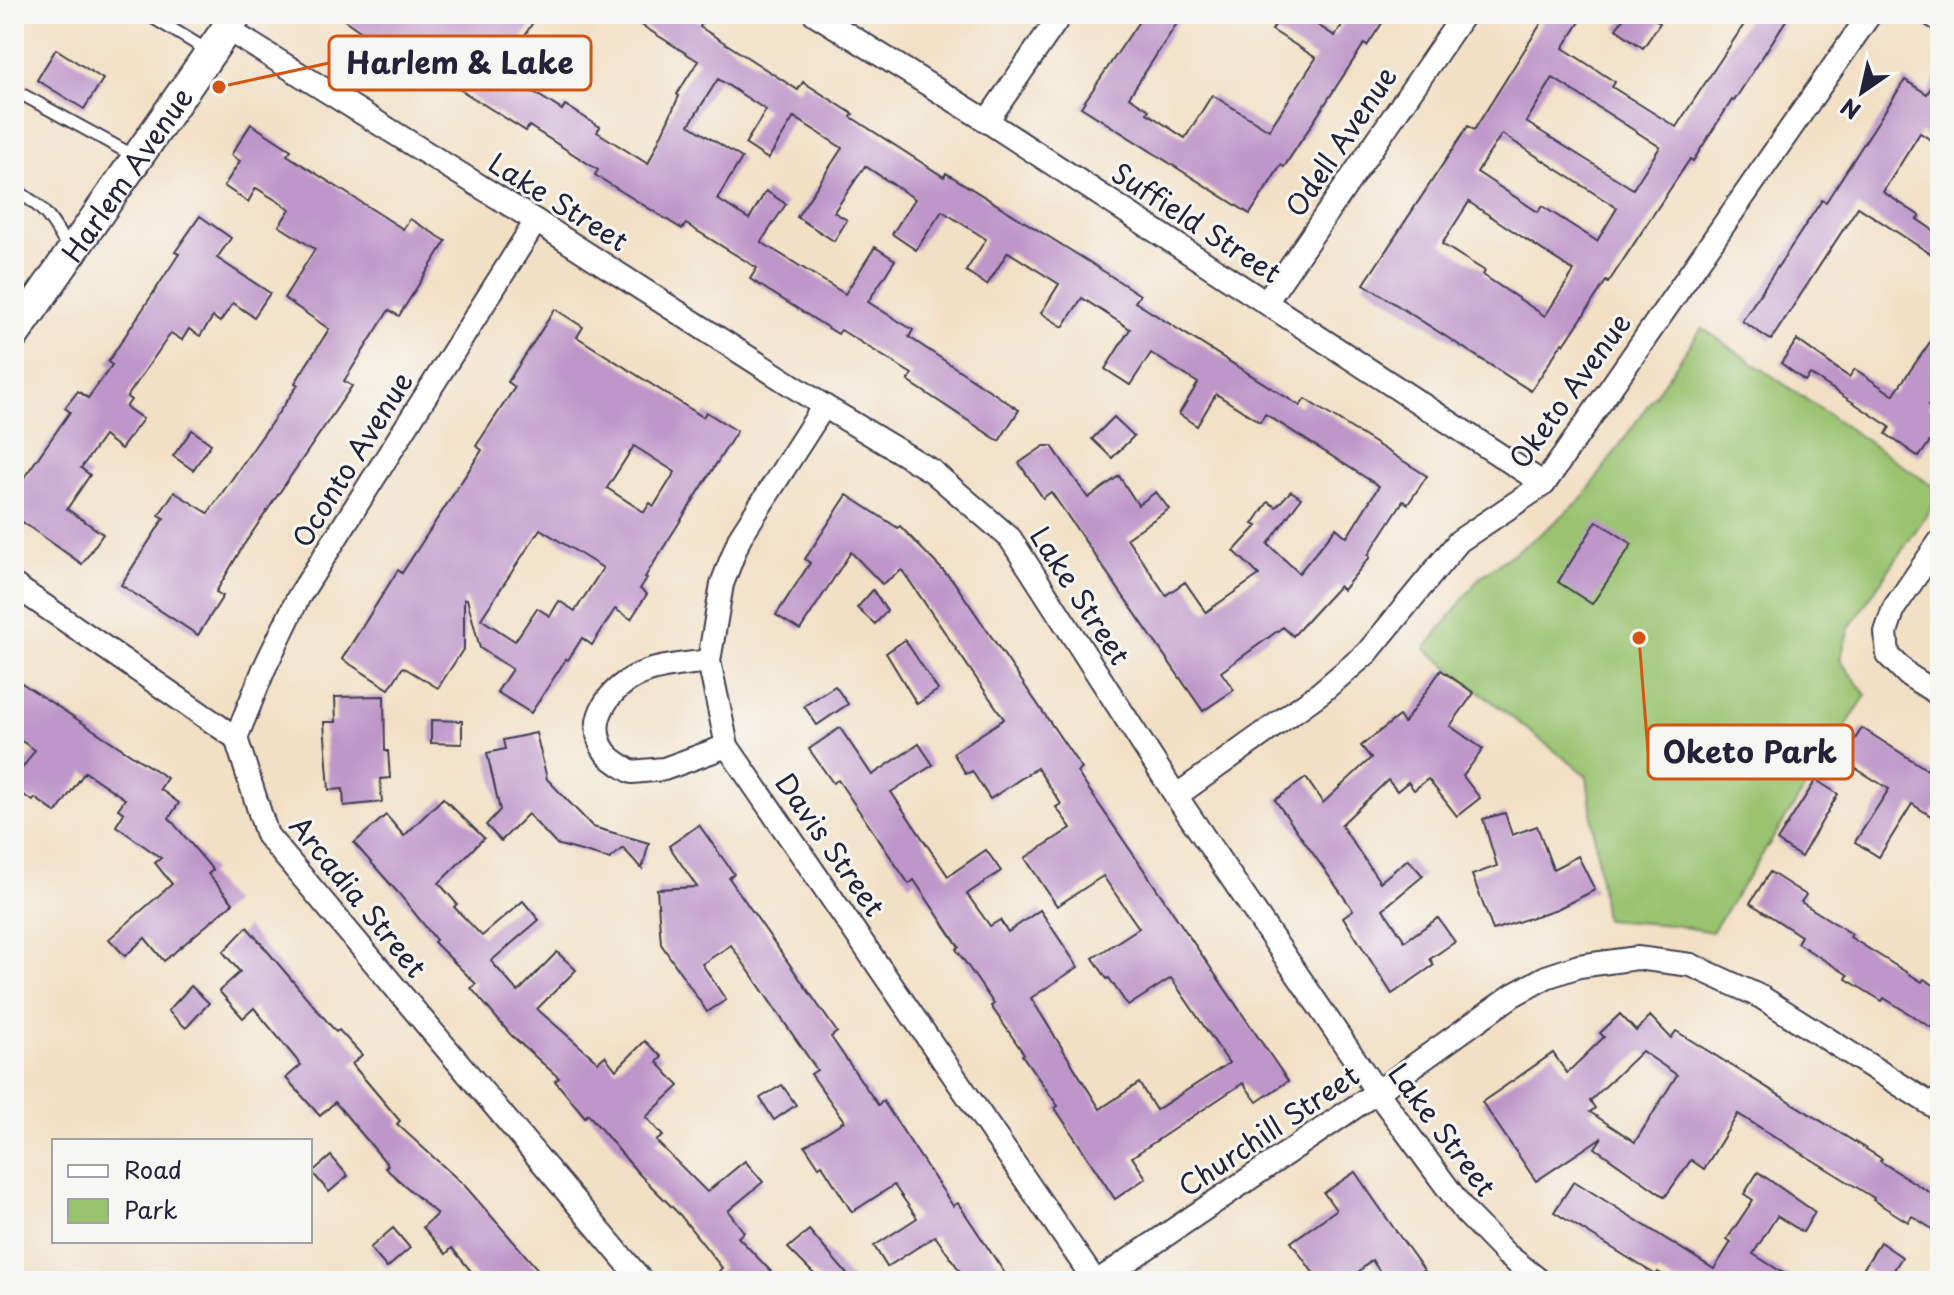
<svg xmlns="http://www.w3.org/2000/svg" width="1954" height="1295" font-family="'Playpen Sans',sans-serif">
<style>
.green{fill:#9ac370;stroke:#5e7256;stroke-width:2}
.building{fill:#be96c9;fill-rule:evenodd}
.lines{fill:none;stroke-linecap:round;stroke-linejoin:round}
.lane-casing{stroke:#413e50;stroke-width:15}
.street-casing{stroke:#413e50;stroke-width:26}
.secondary-casing{stroke:#413e50;stroke-width:34}
.lane{stroke:#fff;stroke-width:11}
.street{stroke:#fff;stroke-width:22}
.secondary{stroke:#fff;stroke-width:30}
.labels{text-anchor:middle;dominant-baseline:central;stroke-width:6;stroke-linejoin:round;paint-order:stroke}
.street-label{font-size:28px;fill:#22223b;stroke:#f6f6f2}
.leader{fill:none;stroke:#d45411;stroke-width:3}
.callout-dot{fill:#d45411;stroke:#f6f6f2;stroke-width:3}
.callout{fill:#f6f6f2;stroke:#d45411;stroke-width:3}
.callout-label{font-size:30px;text-anchor:middle;font-weight:bold;fill:#22223b}
</style>
<rect width="100%" height="100%" fill="#f6f6f2"/>
<filter id="ink" filterUnits="userSpaceOnUse"><feTurbulence type="fractalNoise" baseFrequency=".0125" numOctaves="2"/><feDisplacementMap in="SourceGraphic" scale="16" xChannelSelector="R" yChannelSelector="G"/><feConvolveMatrix kernelMatrix="1 2 1 2 8 2 1 2 1" color-interpolation-filters="sRGB"/></filter>
<filter id="wash" filterUnits="userSpaceOnUse"><feTurbulence type="fractalNoise" baseFrequency=".006" numOctaves="4" result="noise"/><feDisplacementMap in="SourceGraphic" scale="32" xChannelSelector="R" yChannelSelector="G"/><feGaussianBlur stdDeviation="1.8" result="paint"/><feColorMatrix in="noise" values="0 0 0 0 0 0 0 0 0 0 0 0 0 0 0 0 0 1.4 0 .05"/><feComposite in="paint" operator="in"/></filter>
<g filter="url(#wash)">
<rect width="100%" height="100%" fill="#f2e0c5"/>
<!-- green -->
<path class="green" d="M1702 328 1940 491V495L1849 628 1840 660 1866 695 1712 932 1672 925 1605 920 1587 776 1425 649 1480 577 1538 536 1582 499Z"/>
<g id="blocks">
<!-- building -->
<g class="building">
<path d="M336 14H538L502 72 562 110 565 105 600 127 597 132 648 164 679 96 677 94 698 61 624 14H688L702 23 700 27 798 90 803 82 853 114 851 117 944 177 946 173 1091 263 1140 295 1135 302 1300 406 1305 399 1427 476 1408 504 1403 501 1368 555 1370 557 1343 590 1339 586 1293 636 1283 627 1221 672 1234 690 1203 711 1051 492 1043 498 1019 463 1044 446H1052L1088 498 1119 476 1138 505 1156 492 1169 509 1127 538 1166 595 1185 582 1206 612 1259 575 1234 551 1257 526 1253 524 1268 502 1276 507 1291 491 1301 498 1268 544 1299 573 1336 528 1347 537 1379 486 1265 414 1260 422 1216 394 1197 426 1179 414 1198 383 1151 353 1130 385 1105 369 1130 329 1082 298 1063 327 1041 313 1059 284 1008 252 987 285 966 271 986 239 942 211 916 250 892 234 915 199 865 166 834 212 847 220 834 241 797 217 842 148 794 117 768 159 745 144 766 110 718 79 689 125 742 158 717 199 749 219 766 191 786 204 761 242 845 294 875 247 895 260 868 302 913 330 909 337 1019 410 999 441 908 381 912 374 841 330 838 334 750 279 757 268 686 224 682 229 595 175 598 170 529 126 526 131 424 67 423 70 370 38Z"/>
<path d="M1144 14H1183L1129 97 1149 110 1147 113 1185 138 1212 95 1269 130 1316 58 1272 30 1282 14H1300L1335 36 1349 14H1388L1367 46 1364 44 1284 167 1281 165 1250 214 1081 107Z"/>
<path d="M1547 14H1585L1563 48 1615 82 1612 87 1676 127 1751 14H1790L1734 101 1732 100 1693 161 1690 159 1608 283 1606 281 1564 345 1562 343 1531 391 1364 284 1468 126 1474 130ZM1553 78 1660 147 1633 189 1526 122ZM1502 134 1617 208 1597 241 1542 206 1538 212 1477 172ZM1469 202 1574 271 1545 316 1483 275 1485 271 1442 244Z"/>
<path d="M1627 14H1647L1660 23 1643 48 1616 29Z"/>
<path d="M56 49 103 79 84 109 37 80Z"/>
<path d="M1940 72V146L1920 133 1883 192 1920 216 1917 219 1940 235V260L1858 207 1771 340 1742 321 1822 200 1826 202 1905 80 1927 94Z"/>
<path d="M251 124 291 150 287 155 403 229 410 219 446 241 399 316 389 310 344 381 352 386 243 546 216 592 223 596 198 635 121 585 164 518 159 515 174 492 208 513 298 385 295 383 329 329 284 298 315 249 279 226 290 209 256 188 248 202 224 186 240 161 231 155Z"/>
<path d="M200 216 231 238 217 258 270 293 254 317 233 303 220 322 213 317 200 336 189 329 182 340 171 333 127 397 131 400 126 407 143 419 121 449 104 436 81 468 90 475 67 509 103 534 82 564 14 516V472L23 479 70 412 65 408 78 391 88 398 112 365 108 362 179 254 175 252Z"/>
<path d="M555 309 583 327 577 337 703 417 706 412 737 431 645 577 647 578 640 589 647 594 631 619 615 609 592 645 582 638 568 660 566 659 531 713 497 692 512 669 480 648 467 599H464V648L438 688 403 667 389 689 342 659 398 570 402 573 482 450 476 446 515 387 508 382ZM634 446 675 472 654 506 650 503 644 512 607 488ZM540 529 603 568 575 611 559 601 550 616 537 608 515 641 481 619Z"/>
<path d="M1940 328V389L1928 406 1940 415V427L1919 457 1886 434 1890 427 1810 374 1805 381 1781 363 1797 340 1849 377 1855 369 1893 395Z"/>
<path d="M1114 417 1134 436 1112 458 1092 439Z"/>
<path d="M192 430 211 444 193 470 173 456Z"/>
<path d="M847 495 898 528 900 526 954 582 1082 769 1077 772 1288 1081 1257 1102 1243 1083 1132 1157 1146 1178 1115 1199 1055 1108 1058 1106 1022 1055 1024 1054 991 1006 994 1004 956 949 959 947 914 880 909 884 838 780 833 783 809 749 840 728 872 775 919 744 933 765 891 792 948 876 986 850 1001 871 967 894 990 926 1000 920 1008 932 1040 910 1078 967 1031 998 1100 1109 1139 1083 1156 1110 1229 1063 1171 978 1128 1006 1109 978 1107 979 1093 958 1139 928 1103 876 1057 906 1025 858 1071 828 1056 807 1061 804 1037 768 990 799 972 771 966 774 953 753 1004 719 902 570 882 584 851 552 800 630 776 615 810 563 805 559Z"/>
<path d="M1597 521 1632 544 1592 604 1558 582Z"/>
<path d="M873 590 887 611 875 624 857 608Z"/>
<path d="M905 640 938 690 917 704 886 653Z"/>
<path d="M1441 670 1474 693 1450 726 1483 749 1463 776 1480 798 1457 816 1428 779 1414 790 1408 782 1397 791 1388 780 1341 825 1380 882 1408 859 1423 876 1383 909 1405 941 1438 918 1455 942 1430 959 1434 965 1392 994 1343 917 1353 910 1275 800 1306 778 1323 803 1371 758 1361 746 1399 716 1404 723Z"/>
<path d="M14 678 167 778 160 789 179 803 169 818 213 870 208 874 233 903 164 961 145 938 125 956 109 939 172 884 155 863 161 858 116 826 124 813 118 809 125 799 85 772 56 813 35 798 33 801 14 789V780L35 750 14 736Z"/>
<path d="M835 686 848 704 817 725 804 706Z"/>
<path d="M384 696 385 751H388L390 778 380 779 382 802 344 806 343 789 329 790 324 722H336L335 697Z"/>
<path d="M431 720 462 721V744L431 743Z"/>
<path d="M1862 728 1940 778V801L1931 816 1912 804 1879 857 1855 842 1889 789 1842 760Z"/>
<path d="M536 733 547 779 593 827 649 843 642 869 623 848 610 859 556 844 528 814 501 841 486 825 500 810 487 753 505 749 503 740Z"/>
<path d="M1816 780 1838 794 1801 857 1777 841Z"/>
<path d="M443 798 484 838 439 883 457 904 454 907 482 936 523 901 539 920 491 961 518 992 557 952 576 970 537 1009 598 1062 605 1056 616 1070 645 1041 662 1057 657 1062 679 1086 646 1117 663 1136 656 1141 707 1192 745 1161 763 1182 728 1211 744 1232 738 1237 780 1281H728L719 1271 722 1268 680 1215 639 1174 588 1114 585 1117 555 1081 559 1078 511 1035 471 988 476 984 434 942 436 940 400 895 354 843 386 815 404 836Z"/>
<path d="M1505 813 1512 835 1537 826 1553 869 1578 856 1595 890 1557 909 1493 930 1472 875 1497 866 1483 819Z"/>
<path d="M699 825 734 874 729 878 837 1032 831 1037 878 1105 883 1101 953 1206 958 1203 1010 1281H967L935 1236 887 1267 874 1246 917 1218 894 1185 852 1212 822 1165 819 1167 805 1146 844 1121 811 1074 817 1070 731 945 702 964 726 1000 707 1012 661 944 657 889 697 887 669 846Z"/>
<path d="M1770 872 1806 895 1801 902 1852 934 1850 937 1922 982 1924 979 1940 989V1033L1884 998 1882 1001 1846 979 1848 975 1797 943 1801 936 1750 903Z"/>
<path d="M247 927 336 1032 339 1030 362 1055 352 1064 400 1121 397 1124 465 1186 548 1281H479L452 1248 446 1254 423 1227 437 1214 385 1168 388 1165 335 1102 320 1116 286 1078 301 1065 254 1008 243 1018 219 991 240 972 223 952Z"/>
<path d="M191 986 209 1003 186 1028 168 1011Z"/>
<path d="M1620 1014 1636 1031 1650 1016 1671 1038 1676 1031 1882 1159 1880 1161 1940 1199V1234L1912 1216 1908 1222 1873 1200 1874 1198 1738 1114 1704 1169 1691 1160 1665 1197 1595 1148 1602 1137 1536 1181 1482 1102 1553 1053 1567 1073 1604 1037 1600 1033ZM1642 1051 1677 1075 1635 1142 1590 1112 1595 1108 1590 1101Z"/>
<path d="M782 1085 796 1105 774 1120 760 1098Z"/>
<path d="M331 1156 348 1176 329 1192 312 1172Z"/>
<path d="M1355 1172 1393 1227 1432 1281H1386L1372 1260 1348 1281H1319L1291 1242 1336 1210 1324 1193Z"/>
<path d="M1758 1172 1815 1212 1803 1232 1777 1216 1753 1254 1796 1281H1673L1658 1272 1656 1275 1554 1212 1574 1181 1714 1269 1731 1242 1727 1239 1753 1200 1744 1194Z"/>
<path d="M393 1228 410 1248 387 1268 370 1248Z"/>
<path d="M809 1230 826 1250 853 1281H821L788 1248Z"/>
<path d="M1880 1242 1902 1257 1887 1281 1864 1268Z"/>
</g>
</g>
</g>
<g filter="url(#ink)">
<use href="#blocks" fill-opacity="0" stroke="#413e50" stroke-width="2"/>
<g class="lines">
<defs>
<g id="lane">
<path d="M147 14 210 52"/>
<path d="M14 90 136 157"/>
<path d="M14 190C44 205 53 222 69 250"/>
</g>
<g id="street">
<path d="M815 14 987 121 1544 484"/>
<path d="M1930 14 1940 20"/>
<path d="M227 29 536 221 824 406 932 471 1010 538 1176 796 1377 1092 1466 1213 1506 1254 1540 1281"/>
<path d="M987 121 1061 14"/>
<path d="M1266 302 1464 14"/>
<path d="M824 406 740 537 722 584 709 661 727 746 1095 1281"/>
<path d="M1940 541 1894 608 1886 632 1888 655 1908 675 1940 695"/>
<path d="M14 585 236 738 267 835 642 1281"/>
<path d="M709 661C689 664 665 665 646 672 613 683 582 720 606 753 612 761 624 767 632 772L664 769 727 746"/>
<path d="M236 738 264 669 298 598 536 221"/>
<path d="M1176 796 1320 693 1367 653 1459 541 1544 484 1870 14"/>
<path d="M1098 1281 1377 1092 1513 995 1546 977 1579 966 1637 958 1691 965 1761 997 1940 1110"/>
</g>
<g id="secondary">
<path id="s1" d="M14 335 237 14"/>
</g>
</defs>
<!-- lane casing -->
<use href="#lane" class="lane-casing"/>
<!-- street casing -->
<use href="#street" class="street-casing"/>
<!-- secondary casing -->
<use href="#secondary" class="secondary-casing"/>
<!-- lane -->
<use href="#lane" class="lane"/>
<!-- street -->
<use href="#street" class="street"/>
<!-- secondary -->
<use href="#secondary" class="secondary"/>
</g>
</g>
<g class="labels">
<!-- street labels -->
<g class="street-label">
<text transform="translate(1340 141) rotate(-56)">Odell Avenue</text>
<text stroke="none"><textPath href="#s1" startOffset="196">Harlem Avenue</textPath></text>
<text transform="translate(559 201) rotate(32)">Lake Street</text>
<text transform="translate(1197 222) rotate(33)">Suffield Street</text>
<text transform="translate(1569 390) rotate(-54)">Oketo Avenue</text>
<text transform="translate(351 459) rotate(-58)">Oconto Avenue</text>
<text transform="translate(1081 595) rotate(57)">Lake Street</text>
<text transform="translate(831 844) rotate(55)">Davis Street</text>
<text transform="translate(359 896) rotate(51)">Arcadia Street</text>
<text transform="translate(1443 1129) rotate(53)">Lake Street</text>
<text transform="translate(1268 1130) rotate(-34)">Churchill Street</text>
</g>
</g>
<!-- callouts -->
<path class="leader" d="M219 87L329 63M1639 638L1648 752"/>
<g class="callout-dot">
<circle cx="219" cy="87" r="8"/>
<circle cx="1639" cy="638" r="8"/>
</g>
<g class="callout">
<rect x="329" y="36" width="262" height="54" rx="8"/>
<rect x="1648" y="725" width="205" height="54" rx="8"/>
</g>
<g class="callout-label">
<text x="460" y="74">Harlem &amp; Lake</text>
<text x="1750" y="763">Oketo Park</text>
</g>
<!-- margin -->
<rect width="1954" height="1295" fill="none" stroke="#f6f6f2" stroke-width="48"/>
<!-- legend -->
<rect x="52" y="1139" width="260" height="104" fill="#f6f6f2" stroke="#a1a1a9" stroke-width="2"/>
<rect x="68" y="1165" width="40" height="12" fill="#ffffff" stroke="#a1a1a9" stroke-width="2"/>
<text x="124" y="1179" font-size="24" fill="#22223b">Road</text>
<rect x="68" y="1199" width="40" height="24" fill="#9ac370" stroke="#a1a1a9" stroke-width="2"/>
<text x="124" y="1219" font-size="24" fill="#22223b">Park</text>
<!-- north arrow -->
<g transform="translate(1862 92) rotate(214)" stroke="#f6f6f2" stroke-width="6" paint-order="stroke">
<path d="M0-6L14 30L0 20L-14 30Z" fill="#22223b"/>
<text y="-12" font-size="22" font-weight="bold" text-anchor="middle" fill="#22223b">N</text>
</g>
</svg>
